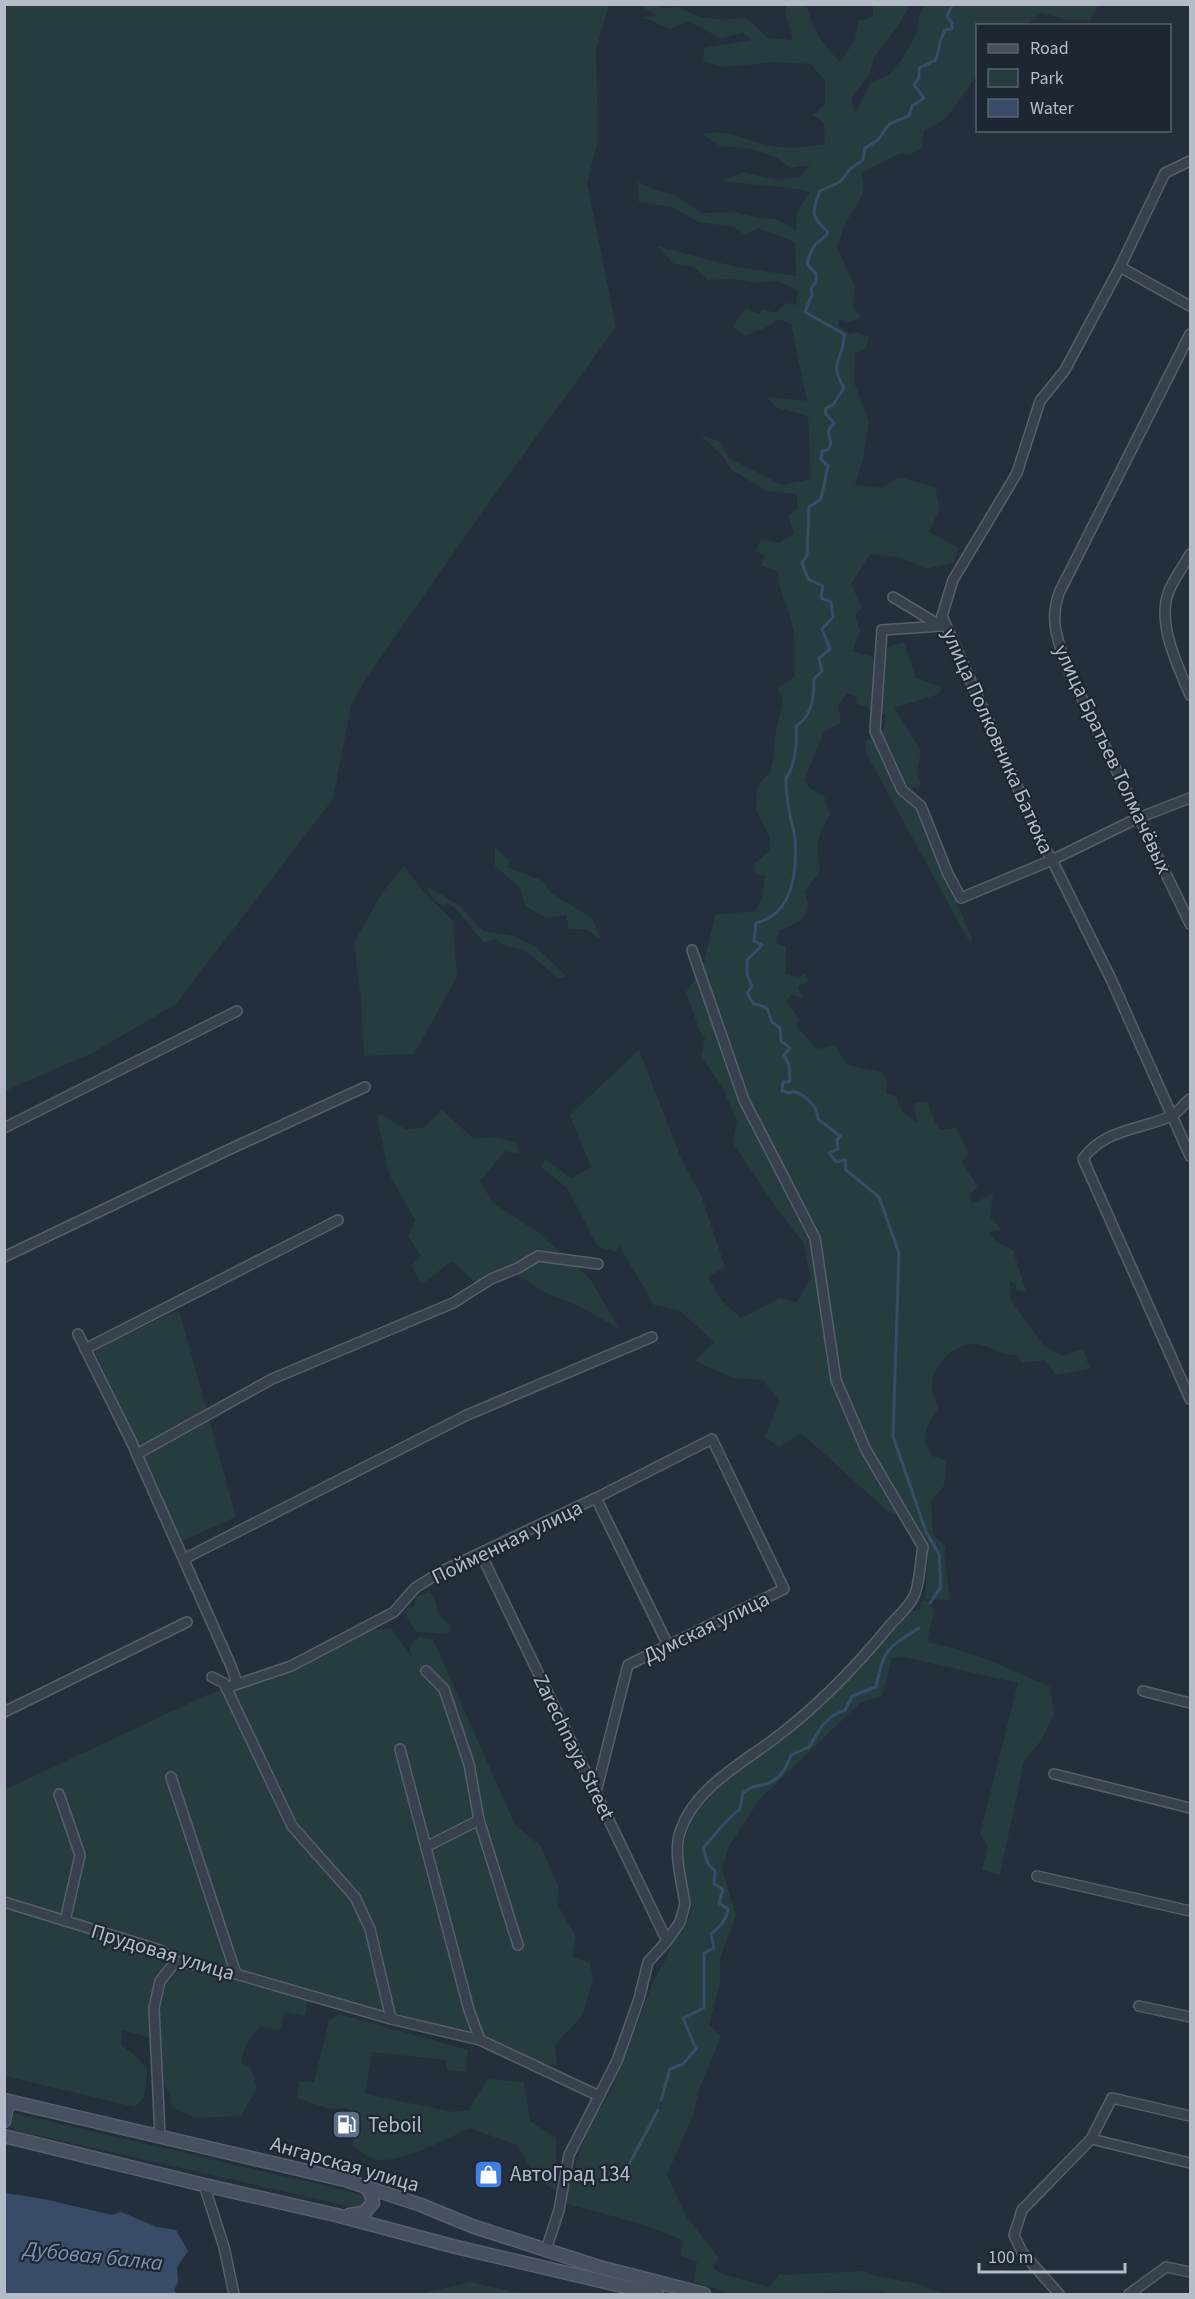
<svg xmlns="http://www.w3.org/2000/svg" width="1195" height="2299" font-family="'Source Sans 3',sans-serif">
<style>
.green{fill:#263c3f}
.water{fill:#394c67}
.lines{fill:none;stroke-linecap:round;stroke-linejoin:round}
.stream{stroke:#394c67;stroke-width:3}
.minor-casing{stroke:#565f6c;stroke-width:12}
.secondary-casing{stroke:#565f6c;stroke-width:15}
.minor{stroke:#38414e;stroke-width:9}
.secondary{stroke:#465061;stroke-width:12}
.labels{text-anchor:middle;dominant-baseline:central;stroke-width:4.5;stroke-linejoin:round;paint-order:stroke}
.street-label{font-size:21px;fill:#b4bcc9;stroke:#1d2633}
.poi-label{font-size:21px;fill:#b4bcc9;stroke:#1d2633;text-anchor:start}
.water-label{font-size:22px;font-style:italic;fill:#7c92b1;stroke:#1d2633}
</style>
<rect width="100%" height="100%" fill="#242f3e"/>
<!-- green -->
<g class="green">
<path d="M5 4 609 5 596 49 598 140 587 183 616 327 494 495 366 678 351 705 333 799 175 1005 90 1054 5 1091Z"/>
<path d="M644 4 656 5 663 8 678 7 699 17 723 20 746 18 768 38 793 40 785 12 786 5H801L807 7C814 32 823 44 840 62L855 40 858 21 873 17V5H908V9L896 29 874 57 870 73 851 99 855 114 871 82 889 75 902 59 917 33 919 15 925 5 1098 6 1090 21 1064 19 1041 13 1026 25 978 26 977 75 947 117 934 126 924 130 922 148 909 155 901 153 861 173C870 194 854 207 845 224 842 232 840 240 837 247L855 287 852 306 861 317 849 322 840 319 837 325 850 334 856 332 869 337 866 348 855 353 854 382 869 421 863 459 855 485 882 488 898 477 935 487 940 508 929 532 959 548 953 563 926 569 902 558 870 554 851 584 862 608 855 615 860 631 852 651 884 660 888 647 904 642 916 678 942 687 939 694 894 708 921 751 917 770 921 785 906 791 921 806 956 888V901L972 938 970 943 866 753V741L884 729 886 715 856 703 857 697 848 693 838 705 841 722 824 732 804 781 811 789 824 796 830 815C815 838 817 845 820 872L804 892C816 914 800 923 780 930L775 943 786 946V974L799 977 805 974 809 982 798 986 803 998 791 995 786 1001 799 1019 796 1026 817 1049 835 1045 847 1065 882 1072 887 1080 886 1094 896 1096 902 1112 917 1123 914 1104 927 1101 934 1120 941 1130 956 1128 969 1153 962 1162 978 1187 970 1194 972 1204 993 1194 990 1217 1002 1230 988 1232 998 1243 1013 1250 1026 1292 1016 1290V1284L1010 1281 1011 1300 1043 1345 1062 1356 1083 1349 1090 1369 1056 1375 1044 1360 1022 1363 1017 1355C1002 1356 995 1348 981 1345 958 1339 933 1363 932 1385 932 1392 936 1401 938 1408L926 1429 925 1442 932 1456 947 1460 944 1486 931 1501 933 1535 946 1546 944 1552 950 1600 925 1599 934 1610 927 1642C971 1650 1009 1669 1050 1687L1054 1714 1040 1742 1024 1761 1000 1875 982 1870 988 1846 980 1834 1018 1683 900 1656 892 1658 882 1696 860 1703 759 1800 729 1846 722 1869 736 1915 720 1958V1983L709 2025 721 2036 699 2090 693 2115 667 2175 686 2216 719 2258 712 2266 719 2273 769 2287 781 2273 783 2275 865 2271 871 2275 919 2284 943 2294H893L878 2290 836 2291 810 2294H739L721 2291 694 2282 697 2262 680 2255 683 2240 644 2225 565 2203 577 2159 591 2122 611 2092 654 1980 666 1959 674 1938 689 1917 691 1909 682 1848 692 1818 703 1802 712 1791 787 1734 829 1699 862 1666 910 1609 917 1611 921 1607 920 1603 925 1599 928 1555 924 1538 909 1512 891 1514 801 1433 779 1447 765 1437 779 1401 763 1380 733 1378 695 1361 714 1342 679 1310 654 1305 619 1245 617 1252 598 1247 567 1188 541 1167 545 1159 571 1178 591 1167 570 1115 639 1050 682 1161 701 1195 725 1267 708 1277 721 1300 741 1318 780 1298 797 1302 811 1279 803 1242 777 1209 733 1143 737 1121 722 1086 701 1057 705 1038 700 1032 686 992 703 966 715 915 756 911 762 897 765 876 755 874 754 864 769 851 770 838 756 811 757 787 770 772 773 759 775 736 783 701 778 688 794 677C795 657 796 639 791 620 786 602 778 591 778 571L761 566 765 555 755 551 761 539 779 543 794 534 788 516 797 509V494L766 491 731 469 722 455 701 436 720 441 729 458 782 485 811 479 808 416 775 407 767 397 807 401 791 324 778 319 767 327 745 336 733 326 746 308 758 314 763 309 775 313 786 303 796 305 798 290 777 281 756 283 733 279 708 280 694 267 674 264 657 246 732 266 796 276 795 242 758 228 745 235 734 227 699 222 672 207 639 202 638 182 653 189 676 196 702 213 735 212 757 218 776 219 796 230 797 211 810 192 798 189 722 181 743 172 777 180 800 177 810 165 791 168 776 157 752 149 720 146 702 134C729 128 746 141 772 146 790 149 808 147 825 144L824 123 813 115 825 104V81L811 64 773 62 724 67 703 61 704 48 752 40 743 33 720 38 688 21 671 29 642 17 657 16 643 7Z"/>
<path d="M495 847 509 860 507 867 543 881 551 893 592 918 601 940 586 929H569L566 915 546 918 525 906 520 888 495 866Z"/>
<path d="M404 866 422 890 453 921 457 977 414 1054 364 1056 361 999 354 943 382 893Z"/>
<path d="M426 886 458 904 483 931 515 936 536 947 566 976 558 978 524 950 503 945 496 939 484 942C471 930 462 911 447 903L444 907C437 903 428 895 426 886Z"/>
<path d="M442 1110 474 1139 491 1137 516 1142 519 1154 505 1151 480 1181 493 1203 539 1233 590 1279 619 1328 578 1306 544 1292 510 1270 475 1282 452 1261 422 1284 411 1266 421 1256 408 1236 415 1220 389 1174 377 1117 381 1114 405 1129 423 1128Z"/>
<path d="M179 1310 236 1517 182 1541 94 1350Z"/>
<path d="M430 1592 435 1600 438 1614 450 1625 451 1630 448 1634 417 1632 406 1616 407 1609 414 1606 416 1597Z"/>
<path d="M391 1628 413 1659 410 1651 412 1642 420 1637 433 1639 515 1825 541 1846 559 1889 557 1904 576 1937 572 1957 590 1963 593 1979 583 2015 555 2045 557 2066 510 2059 457 2034 397 2014 376 2011 310 1990 305 2016 285 2012 280 2030 260 2027C248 2039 244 2047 241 2063L251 2068 257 2088 241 2116 195 2118 172 2107 170 2094 162 2082 159 2040 122 2030 121 2045 137 2057 147 2069 144 2097 135 2107 5 2076 4 1790 207 1695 306 1663 368 1631Z"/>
<path d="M339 2014 468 2050 466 2072 447 2070 446 2060 372 2052 365 2094 453 2112 468 2110 488 2079 524 2082 530 2121 556 2138V2191L537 2179 517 2145 469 2128C449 2138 396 2166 374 2159 367 2157 359 2150 353 2146L352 2133 362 2129 348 2108 330 2109 297 2098 299 2081 314 2082 329 2021Z"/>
<path d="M14 2113 364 2195 369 2200 361 2209 14 2130 8 2125 11 2115Z"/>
<path d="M471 2282 521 2294H421Z"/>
</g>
<!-- water -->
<path class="water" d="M5 2193 44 2199 112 2215 121 2212 157 2227 176 2230 188 2251 177 2267 178 2282 174 2290 177 2294H5Z"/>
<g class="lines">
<!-- stream -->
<g class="stream">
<path d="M930 1603 941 1587 939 1554 926 1532 893 1436 899 1253 879 1197 846 1170 845 1160 836 1162 829 1153 838 1149 837 1140 840 1136 818 1119C818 1106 805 1095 793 1091L790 1093 782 1091 783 1082H790L789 1065 784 1055 790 1048 781 1041 780 1028 772 1022 767 1008 753 1003 747 993 752 986 747 974V960L762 945 754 941 756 923C794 914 797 871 795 838 794 829 790 819 789 810 787 800 786 788 786 778 795 767 798 739 796 726 812 716 814 698 814 679L822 671 819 658 830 649 822 629 833 617 831 602 821 598 823 586 808 579 802 563 807 555 809 507 821 499 828 466 821 459 822 451 828 450 831 443 828 431 834 423 825 413 826 408 833 405 844 388C827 359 845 361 844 334L805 312 812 295 811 288 816 282V274L807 264C809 257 811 249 816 244 821 239 825 239 828 232 810 216 812 212 820 191L840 182 850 169 863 160 865 148 878 140 889 124 909 116 912 106 924 98 914 85 919 78V68L936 60 941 39 945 30 952 29V23L947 16 952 5 957 4"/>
<path d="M661 2100 670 2069 683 2064 696 2049 683 2018 704 2008V1953L714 1948 711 1934C719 1928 727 1919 728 1909L719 1903 723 1889 714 1884 715 1871 708 1864 703 1848C717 1833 723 1822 740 1809L743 1793C754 1785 754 1787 766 1784 780 1780 787 1767 791 1755L809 1747 822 1726 832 1716 845 1710 852 1696 876 1687C884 1649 886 1649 919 1628"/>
<path d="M626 2170 658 2110"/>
</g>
<defs>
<g id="minor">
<path d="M1190 161 1165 173 1120 267 1065 370 1040 401 1017 473 953 580 942 616 1042 843 1052 860 1111 979 1190 1156"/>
<path d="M1120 267 1190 306"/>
<path d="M1190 334 1060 591C1049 618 1057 638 1066 665L1190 924"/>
<path d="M1190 554C1184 566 1174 578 1169 591 1156 623 1178 666 1190 695"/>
<path d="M893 597 941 626"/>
<path d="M942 616 941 626 882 630 875 731 902 790 921 806 948 874 961 898 1052 860 1138 818 1190 798"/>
<path d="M1190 1099C1183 1104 1178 1114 1169 1117 1138 1130 1103 1130 1083 1159L1190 1399"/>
<path d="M4 1128 237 1011"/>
<path d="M4 1257 228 1150 365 1087"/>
<path d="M78 1334 131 1441 231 1666 237 1683"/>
<path d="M85 1349 338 1220"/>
<path d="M137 1454 272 1379 453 1303 491 1279 518 1268 538 1256 598 1264"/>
<path d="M596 1498 668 1645"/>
<path d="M481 1554 667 1941"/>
<path d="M184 1559 467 1415 652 1337"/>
<path d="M426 1671 444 1689 469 1764 479 1820 518 1945"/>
<path d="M212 1677 224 1683 292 1826 355 1897 370 1929 391 2019"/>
<path d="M226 1688 291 1666 394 1612 415 1588 442 1571 596 1498 712 1439 784 1589 628 1665 596 1792"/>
<path d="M1143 1691 1190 1703"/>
<path d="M4 1712 187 1622"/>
<path d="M400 1749 469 2010 480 2040"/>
<path d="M1054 1774 1190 1808"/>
<path d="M171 1777 236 1974"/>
<path d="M59 1794 80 1855 65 1921"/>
<path d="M426 1847 479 1820"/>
<path d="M1037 1876 1190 1911"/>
<path d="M4 1902 160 1950 176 1961 236 1974 391 2019 480 2040 599 2096"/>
<path d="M1139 2006 1190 2017"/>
<path d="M160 2136 154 2008 160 1981 176 1961"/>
<path d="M1091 2139 1190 2163"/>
<path d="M204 2185 224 2247 234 2294"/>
<path d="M546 2250 559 2210 569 2155 617 2061 639 1999 648 1962 667 1941 680 1922 685 1904C682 1882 673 1853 680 1832 693 1791 737 1766 770 1742 815 1709 855 1668 891 1624 898 1616 910 1606 914 1596 920 1584 920 1560 923 1547L866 1450 836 1380 815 1238 744 1100 692 950"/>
<path d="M1059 2294 1022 2252 1014 2235 1022 2210 1091 2139 1112 2098 1190 2116"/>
<path d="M1129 2294 1166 2267 1190 2272"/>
</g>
<g id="secondary">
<path d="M4 2100 345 2180 421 2205 472 2226 599 2267 704 2294"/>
<path d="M4 2121 8 2101"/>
<path d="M4 2136 204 2185 336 2215 456 2247 657 2294"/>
<path d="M349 2215 364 2213 373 2203 371 2193 365 2186"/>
</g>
</defs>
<!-- minor casing -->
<use href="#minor" class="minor-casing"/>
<!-- secondary casing -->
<use href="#secondary" class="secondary-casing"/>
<!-- minor -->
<use href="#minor" class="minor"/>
<!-- secondary -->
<use href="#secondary" class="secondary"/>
</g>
<!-- icons -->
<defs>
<symbol id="fuel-square" viewBox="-11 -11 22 22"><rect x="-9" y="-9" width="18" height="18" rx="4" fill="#5c6f8a" stroke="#1d2633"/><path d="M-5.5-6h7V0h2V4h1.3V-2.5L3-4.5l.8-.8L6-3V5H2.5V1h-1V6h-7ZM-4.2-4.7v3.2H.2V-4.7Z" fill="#fff"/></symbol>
<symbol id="shop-square" viewBox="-11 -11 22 22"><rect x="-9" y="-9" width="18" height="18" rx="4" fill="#3f7fe0" stroke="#1d2633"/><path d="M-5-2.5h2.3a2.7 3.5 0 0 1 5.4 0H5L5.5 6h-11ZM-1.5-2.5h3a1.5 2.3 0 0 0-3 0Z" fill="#fff"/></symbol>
</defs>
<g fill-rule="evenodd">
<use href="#fuel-square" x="330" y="2108" width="33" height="33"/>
<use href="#shop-square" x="472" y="2158" width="33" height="33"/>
</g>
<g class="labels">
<!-- street labels -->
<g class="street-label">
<text transform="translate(998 741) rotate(66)">улица Полковника Батюка</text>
<text transform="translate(1113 759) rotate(65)">улица Братьев Толмачёвых</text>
<text transform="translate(507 1542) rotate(-26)">Пойменная улица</text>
<text transform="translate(706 1627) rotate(-26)">Думская улица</text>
<text transform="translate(574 1747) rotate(64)">Zarechnaya Street</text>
<text transform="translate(163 1952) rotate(17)">Прудовая улица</text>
<text transform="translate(345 2164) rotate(16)">Ангарская улица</text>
</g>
<!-- poi labels -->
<g class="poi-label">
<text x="368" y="2125">Teboil</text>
<text x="510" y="2174">АвтоГрад 134</text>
</g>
<!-- water labels -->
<g class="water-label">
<text transform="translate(93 2256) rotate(6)">Дубовая балка</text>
</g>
</g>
<!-- border -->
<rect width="1195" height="2299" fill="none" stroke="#b4bcc9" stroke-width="12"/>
<!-- legend -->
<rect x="976" y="24" width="195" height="108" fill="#1d2633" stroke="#59626f" stroke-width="1.5"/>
<rect x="988" y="44" width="30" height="9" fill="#465061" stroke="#59626f" stroke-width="1.5"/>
<text x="1030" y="54" font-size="18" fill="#b4bcc9">Road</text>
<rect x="988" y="69" width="30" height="18" fill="#263c3f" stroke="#59626f" stroke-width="1.5"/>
<text x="1030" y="84" font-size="18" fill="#b4bcc9">Park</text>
<rect x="988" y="99" width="30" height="18" fill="#394c67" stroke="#59626f" stroke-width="1.5"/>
<text x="1030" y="114" font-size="18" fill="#b4bcc9">Water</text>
<!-- scale -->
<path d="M979 2263v9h146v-9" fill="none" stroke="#b4bcc9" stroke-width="3"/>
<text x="988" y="2263" font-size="18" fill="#b4bcc9" stroke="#1d2633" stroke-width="4.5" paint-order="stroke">100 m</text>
</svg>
